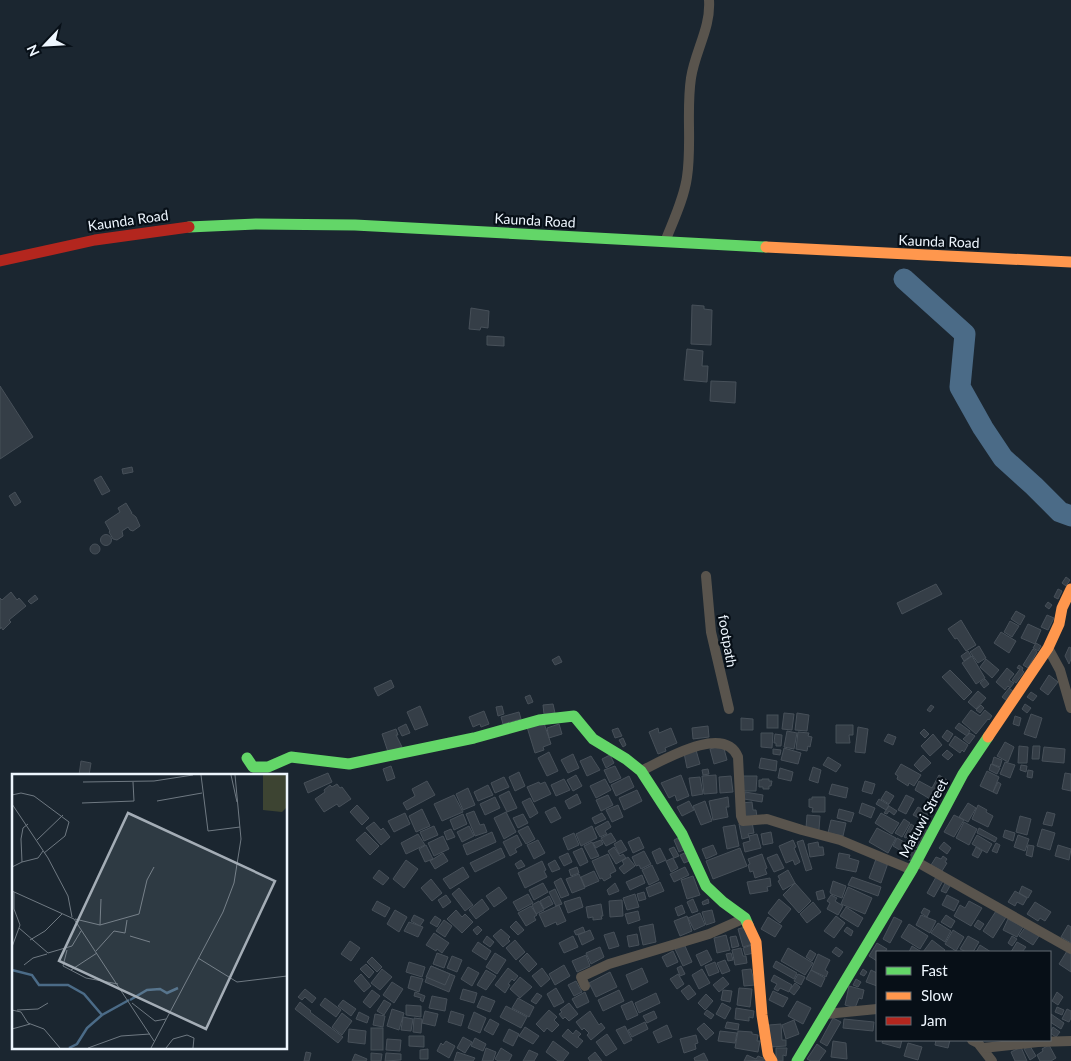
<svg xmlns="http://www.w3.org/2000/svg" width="1071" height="1061" font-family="Lato,sans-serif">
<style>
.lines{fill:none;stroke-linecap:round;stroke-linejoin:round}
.river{stroke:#4b6b87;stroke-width:21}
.building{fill:#353e47;stroke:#475059}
.street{stroke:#59544d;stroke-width:10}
.fast{stroke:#63d668;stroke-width:11}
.slow{stroke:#ff974d;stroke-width:11}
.jam{stroke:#b3261e;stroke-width:11}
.labels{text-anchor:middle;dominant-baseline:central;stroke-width:4.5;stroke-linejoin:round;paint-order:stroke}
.street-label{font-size:14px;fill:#eef6fe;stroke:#070f17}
.inset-river{fill:none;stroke:#4b6b87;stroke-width:2.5}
.inset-road{fill:none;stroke:#6f7982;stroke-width:1}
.view{fill:#a4adb6;fill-opacity:0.15;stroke:#a4adb6;stroke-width:2.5}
.inset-edge{fill:none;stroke:#eef6fe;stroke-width:2.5}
</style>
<rect width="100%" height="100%" fill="#1b2630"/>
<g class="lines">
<!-- river -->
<path class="river" d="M904 279 965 334 960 387 983 428 1003 458 1034 486 1060 512 1071 516"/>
</g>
<!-- building -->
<g class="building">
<path d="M692 305 704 306V309L712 310 711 345 691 344Z"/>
<path d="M471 308 489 311 488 328 481 327 480 330 469 329Z"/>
<path d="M487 336 504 337V346L487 345Z"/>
<path d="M687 349 703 351 702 366H708L707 382 684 380Z"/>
<path d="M711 381 736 382 735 403 710 401Z"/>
<path d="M0 386 33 437 0 459Z"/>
<path d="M132 467 133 472 123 474 122 469Z"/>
<path d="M101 476 110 491 102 495 94 480Z"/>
<path d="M15 492 21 502 15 506 9 496Z"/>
<path d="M126 503 132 513H131L136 517 140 526 133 531 130 530 128 527 122 531 123 536 117 540 113 539 109 532 110 531 105 522 120 512 118 508Z"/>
<circle cx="106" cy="540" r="5.5"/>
<circle cx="95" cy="549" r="5"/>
<path d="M1066 577 1070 580 1066 586 1062 583Z"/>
<path d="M936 584 942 594 902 614 897 603Z"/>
<path d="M1058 589 1062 591 1058 599 1054 597Z"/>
<path d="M11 592 17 600 19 598 26 606 9 620 11 622 3 630 1 627 0 629V598L2 600Z"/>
<path d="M35 595 38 599 31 604 28 601Z"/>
<path d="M1048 602 1052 605 1049 609 1045 606Z"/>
<path d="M1016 611 1025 616 1020 625 1011 619Z"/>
<path d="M1047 615 1054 618 1048 630 1041 627Z"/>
<path d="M961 620 976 645 966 651 957 638 955 639 948 629Z"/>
<path d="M1010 621 1019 626 1012 637 1004 632Z"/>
<path d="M1028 624 1041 630 1035 644 1021 638Z"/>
<path d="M1001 632 1016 641 1009 653 994 643Z"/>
<path d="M1036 643 1041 646 1038 651 1033 648Z"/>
<path d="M979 646 986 658 978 663 970 652Z"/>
<path d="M1069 647 1071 648V659L1069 664 1065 656Z"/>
<path d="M1033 649 1037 652 1028 668 1023 665Z"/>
<path d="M968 651 971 656 964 661 961 656Z"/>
<path d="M559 656 562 662 555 665 552 660Z"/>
<path d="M972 656 985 678 976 684 962 663Z"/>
<path d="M986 659 999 670 992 678 980 667Z"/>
<path d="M1019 665 1023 668 1022 670 1024 672 1016 683 1012 680 1020 669 1017 668Z"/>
<path d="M1007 668 1014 674 1009 680 1014 683 1010 688 1008 686 1005 690 996 682Z"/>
<path d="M950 670 972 692 964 700 942 677Z"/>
<path d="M1049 675 1058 682 1048 695 1040 689Z"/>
<path d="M985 679 989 684 984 688 980 683Z"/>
<path d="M391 680 394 687 378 696 374 688Z"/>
<path d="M1009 688 1014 692 1007 701 1002 697Z"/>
<path d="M978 691 986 698 976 709 968 702Z"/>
<path d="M1031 692 1037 696 1033 701 1027 697Z"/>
<path d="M530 695 533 702 528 704 525 697Z"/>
<path d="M553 704 555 713 544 714 543 705Z"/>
<path d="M1025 704 1031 708 1027 713 1022 709Z"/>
<path d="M931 705 934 707 930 712 927 710Z"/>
<path d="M981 705 984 708 980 713 976 710Z"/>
<path d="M420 706 428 725 415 730 407 712Z"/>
<path d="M502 706 504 714 498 716 496 707Z"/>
<path d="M971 710 980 716 985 710 992 716 989 720 988 719 976 734 962 722Z"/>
<path d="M484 711 489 724 481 727 480 724 473 727 469 717Z"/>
<path d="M519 712 521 719 503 724 501 717Z"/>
<path d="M784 713 794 714 792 730 782 729Z"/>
<path d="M797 713 809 715 807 731 795 730Z"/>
<path d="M1031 714 1042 718 1036 738 1024 734Z"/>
<rect x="767" y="715" width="11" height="13"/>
<path d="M1015 716 1021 718 1019 726 1013 724Z"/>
<path d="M741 718 753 719V730H741Z"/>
<path d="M544 723 551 744 543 747 544 750 535 753 527 727Z"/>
<path d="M959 723 970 731 967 736 955 728Z"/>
<path d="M406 724 410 733 402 736 398 728Z"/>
<path d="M559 724 562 734 549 738 547 728Z"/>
<path d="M836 725H853V735H849L850 743H836Z"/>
<path d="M708 726 709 737 693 739 692 728Z"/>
<path d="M858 727 868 729 865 753 855 752Z"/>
<path d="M618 728 622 736 615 738 612 730Z"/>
<path d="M658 728 659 733 671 728 677 743 665 748 666 751 658 754 649 732Z"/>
<path d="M396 729 398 735H396L402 747 388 752 382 734Z"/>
<path d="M924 729 929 734 925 738 920 733Z"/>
<path d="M947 730 953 734 948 742 942 737Z"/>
<path d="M787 731 797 733 794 749 784 747Z"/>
<path d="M798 732 809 733 808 736 812 737 810 747 808 746 807 751 796 749Z"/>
<path d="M761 733H773L772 748 761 747Z"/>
<path d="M970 733 975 736 969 744 963 739Z"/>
<path d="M775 734 782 735 781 746H776V743H774Z"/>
<path d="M888 734 896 737 893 745 884 741Z"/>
<path d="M933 734 942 745 930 756 921 746Z"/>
<path d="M955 736 968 745 964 752 962 750 960 753 949 745Z"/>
<path d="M623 738 626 745 623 747 619 740Z"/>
<path d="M1005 742 1014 747 1008 762 997 756Z"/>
<path d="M723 745 727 760 714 764 710 749Z"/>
<path d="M1019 746 1028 747 1027 763H1018Z"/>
<path d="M1033 746H1040L1039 759H1032Z"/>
<path d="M1044 747 1065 749 1064 763 1042 761Z"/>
<path d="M784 748 801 753 798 764 781 760Z"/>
<path d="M773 749 781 750 780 755 773 754Z"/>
<path d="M696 750 700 764 687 768 684 753Z"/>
<path d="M947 750 953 755 948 760 942 755Z"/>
<path d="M549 752 558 771 547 776 538 758Z"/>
<path d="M573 754 579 768 568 773 561 760Z"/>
<path d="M610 755 614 763 606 768 602 759Z"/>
<path d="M923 755 931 763 921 772 914 765Z"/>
<path d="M591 756 600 770 587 776 580 761Z"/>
<path d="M828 757 841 765 836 772 823 765Z"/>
<path d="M994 757 1002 760 1000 767 992 764Z"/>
<path d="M761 758 777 761 776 771 759 768Z"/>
<path d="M81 761 91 763 89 775H79Z"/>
<path d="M1005 762 1015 765 1010 778 1000 774Z"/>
<path d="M901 764 921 775 914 786 909 783 908 786 897 779 898 776 895 774Z"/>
<path d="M991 764 1000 768 997 774 989 770Z"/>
<path d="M1021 765 1027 766 1026 772 1020 770Z"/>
<path d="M391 766 395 778 387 781 383 769Z"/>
<path d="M615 766 621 778 610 783 604 770Z"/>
<path d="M813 767 821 770 818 783 809 780Z"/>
<path d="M780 768 793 772 791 781 778 778Z"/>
<path d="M708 769 709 774 703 775 702 770Z"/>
<path d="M1028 770 1033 771 1032 778 1027 777Z"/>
<path d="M987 771 999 777 993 792 980 786Z"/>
<path d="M519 772 525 786 515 791 509 777Z"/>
<path d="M328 773 332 782 308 793 304 783Z"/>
<path d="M1065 773 1071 774V791L1062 789Z"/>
<path d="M576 775 582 786 573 791 567 780Z"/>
<path d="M681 775 689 796 677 801 675 795 669 798 661 783Z"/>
<path d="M716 775 717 793 704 794 702 776Z"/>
<path d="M939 775 947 780 935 802 915 790 919 781 932 788Z"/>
<path d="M629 776 634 787 616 796 611 785Z"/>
<path d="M731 776 733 792 720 793 719 777Z"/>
<path d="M742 776H757L756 791H742Z"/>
<path d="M504 777 509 787 495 793 491 783Z"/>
<path d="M700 777 703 794 692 796 689 778Z"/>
<path d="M564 779 570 790 556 796 551 785Z"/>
<path d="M605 779 611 790 596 798 590 786Z"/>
<path d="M762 779H769V781H772L771 786H769V789H763V787H759V780H762Z"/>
<path d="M427 781 435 795 407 810 403 803 415 796 412 789Z"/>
<path d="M865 781 875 784 872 794 862 791Z"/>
<path d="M539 782 540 784 545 782 551 794 534 802 527 787Z"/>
<path d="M998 782 1001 784 997 794 993 792Z"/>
<path d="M337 784 340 788 342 787 351 799 339 807 337 804 324 812 315 799 325 792 324 790 330 785 332 787Z"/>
<path d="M832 784 848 788 846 798 829 794Z"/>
<path d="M488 785 493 795 478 801 474 792Z"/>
<path d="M468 788 475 805 463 810 456 794Z"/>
<path d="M637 790 642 801 624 810 619 798Z"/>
<path d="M509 791 517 808 507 812 499 796Z"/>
<path d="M886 791 894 796 889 804 881 799Z"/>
<path d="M745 792 763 795 762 802 744 799Z"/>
<path d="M577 794 581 803 569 809 565 801Z"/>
<path d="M454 795 463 812 442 821 434 804Z"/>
<path d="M608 795 613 805 601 811 596 800Z"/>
<path d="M906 795 914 799 906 814 898 810Z"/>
<path d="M495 797 500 808 485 815 480 804Z"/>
<path d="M728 797 729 807H726L728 817 713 820 709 801Z"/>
<path d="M812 797H825V812H812L813 808 809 807V799H812Z"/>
<path d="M530 798 538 813 530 818 522 802Z"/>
<path d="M879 799 889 805 886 810 876 804Z"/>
<path d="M689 801 694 810 682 816 677 807Z"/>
<path d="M705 801 712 821 701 825 693 806Z"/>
<path d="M752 802 753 810H756L757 817 743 818 741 803Z"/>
<path d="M862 803 875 808 871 818 859 813Z"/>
<path d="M968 803 976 808 968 822 959 817Z"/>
<path d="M357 805 369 818 362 825 350 812Z"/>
<path d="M618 805 623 817 612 822 606 810Z"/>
<path d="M978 805 987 810 986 812 993 816 988 827 972 819Z"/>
<path d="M889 806 897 811 894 815 889 811 887 814 884 813Z"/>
<path d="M555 807 561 818 551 823 545 812Z"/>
<path d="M918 807 929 813 925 821 913 815Z"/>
<path d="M422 809 430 826 416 832 409 816Z"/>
<path d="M839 809 854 813 851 822 837 818Z"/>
<path d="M474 811 480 825 484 824 487 832 475 836 466 814Z"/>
<path d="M506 812 516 832 504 839 494 818Z"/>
<path d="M1047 812 1055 814 1052 826 1043 824Z"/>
<path d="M405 813 410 824 394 832 388 821Z"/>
<path d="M602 813 606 819 595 824 592 818Z"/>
<path d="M881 813 899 823 892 834 875 823Z"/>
<path d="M463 814 467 824 454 830 450 820Z"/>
<path d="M523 814 528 823 518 828 513 818Z"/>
<path d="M807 815 820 816 819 830 806 828Z"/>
<path d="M954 815 964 820 954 837 944 832Z"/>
<path d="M1020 816 1031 819 1027 835 1016 832Z"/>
<path d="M904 819 910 823 902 837 895 833Z"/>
<path d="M831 820 846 823 843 836 828 833Z"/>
<path d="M608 821 611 827 605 831 607 834 600 837 595 828Z"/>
<path d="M374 822 381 830 383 828 390 837 381 845 366 828Z"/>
<path d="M752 822 754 833 748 834 749 837 742 839 739 824Z"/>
<path d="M964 822 977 829 969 845 956 838Z"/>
<path d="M911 824 914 826 906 838 904 837Z"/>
<path d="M917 824 922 826 912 842 907 840Z"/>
<path d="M735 825 739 846 727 849 723 827Z"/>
<path d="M434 826 438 835 424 841 420 832Z"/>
<path d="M469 826 474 836 462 842 457 832Z"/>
<path d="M528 826 535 839 526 844 518 831Z"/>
<path d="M592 826 597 838 581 846 576 834Z"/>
<path d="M877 828 896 838 888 853 869 842Z"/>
<path d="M923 828 928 831 918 848 913 846Z"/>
<path d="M979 828 997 838 995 842 977 833Z"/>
<path d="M451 829 455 837 447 840 444 832Z"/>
<path d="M1042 829 1055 833 1050 850 1037 846Z"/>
<path d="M1005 830 1015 833 1013 841 1003 837Z"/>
<path d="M365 832 379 846 370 855 356 840Z"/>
<path d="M492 832 496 842 467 855 463 845Z"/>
<path d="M771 832 773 843 763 845 761 834Z"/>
<path d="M574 833 579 845 568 850 563 838Z"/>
<path d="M611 833 616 841 606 846 601 838Z"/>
<path d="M418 834 425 845 406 854 401 843Z"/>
<path d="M757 834 761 848 745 852 743 843 750 841 749 836Z"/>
<path d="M517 835 522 845 515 849 517 852 510 856 503 842Z"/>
<path d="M977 835 992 844 987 853 972 844Z"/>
<path d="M1018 835 1029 839 1025 851 1014 847Z"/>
<path d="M443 836 449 849 434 856 428 843Z"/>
<path d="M682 836 688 848 679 852 674 840Z"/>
<path d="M639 837 644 848 633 853 628 842Z"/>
<path d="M897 838 908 844 903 852 893 846Z"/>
<path d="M538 840 545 853 534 859 527 845Z"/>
<path d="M601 840 603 844 596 848 593 843Z"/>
<path d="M621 840 627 850 619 854 614 844Z"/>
<path d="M793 840 796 847 794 848 800 862 795 865 793 860 786 863 779 846Z"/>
<path d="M803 840 812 869 806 871 797 842Z"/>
<path d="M592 842 599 856 591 859 584 846Z"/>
<path d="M818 842 819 847H823L824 855 810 857 808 844Z"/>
<path d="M944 842 951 848 947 854 939 848Z"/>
<path d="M996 843 1000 845 997 853 992 851Z"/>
<path d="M426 845 433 859 425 862 419 849Z"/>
<path d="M713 845 717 854 706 859 702 849Z"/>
<path d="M1028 845 1034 846 1032 857 1026 855Z"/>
<path d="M1058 845 1071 849 1069 860 1055 856Z"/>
<path d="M908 846 916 851 911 861 903 857Z"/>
<path d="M614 847 620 856 623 854 626 858 616 864 608 851Z"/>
<path d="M674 847 679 856 674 858 669 849Z"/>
<path d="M976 847 982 851 978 858 972 855Z"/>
<path d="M501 848 505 857 475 872 470 863Z"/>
<path d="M582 848 588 862 580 866 573 852Z"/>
<path d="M660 848 666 860 657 864 652 852Z"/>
<path d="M740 848 747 866 713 879 706 861Z"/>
<path d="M644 851 651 864 641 869 639 865 636 866 632 857Z"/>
<path d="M689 851 692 860 684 863 680 855Z"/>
<path d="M443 853 448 861 435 869 430 861Z"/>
<path d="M568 853 572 862 564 866 559 857Z"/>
<path d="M839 853 850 855 849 858 859 861 856 872 836 868Z"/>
<path d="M608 854 616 871 610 874 611 877 604 881 602 878 600 879 592 861Z"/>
<path d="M762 854 767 868 765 869 767 874 755 878 753 871 750 872 748 865 750 864 748 859Z"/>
<path d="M777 854 784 868 774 872 767 858Z"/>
<path d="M943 856 947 859 945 862 947 863 942 871 931 865 936 857 941 859Z"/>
<path d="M628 857 635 866 624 874 619 868 624 864 622 861Z"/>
<path d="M673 858 678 868 671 872 666 861Z"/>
<path d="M876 859 888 863 881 883 869 878Z"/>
<path d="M406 860 418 869 404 888 393 879Z"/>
<path d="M521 860 525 866 518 869 515 864Z"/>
<path d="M555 860 560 869 552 872 548 864Z"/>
<path d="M542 861 546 870 544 871 547 877 525 888 518 873Z"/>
<path d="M652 865 659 880 649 885 642 870Z"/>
<path d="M463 867 469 877 450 889 443 879Z"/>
<path d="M577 867 579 873 571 876 569 870Z"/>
<path d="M685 867 689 875 674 882 670 874Z"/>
<path d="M379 870 389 878 383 885 373 878Z"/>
<path d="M788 870 795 883 783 890 778 881 780 880 778 876Z"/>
<path d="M594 871 599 881 585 887 581 877Z"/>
<path d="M579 874 585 888 572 893 566 879Z"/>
<path d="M642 875 645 883 630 890 626 882Z"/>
<path d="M693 876 700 895 687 899 681 880Z"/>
<path d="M852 877 881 887 878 896 848 885Z"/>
<path d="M936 877 943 881 934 897 927 893Z"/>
<path d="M561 878 569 895 561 898 554 882Z"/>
<path d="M770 878 771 886 767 887 768 891 750 894 747 882Z"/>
<path d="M431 879 442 893 432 901 421 888Z"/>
<path d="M833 881 846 886 842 898 831 894 830 892Z"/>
<path d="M660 882 664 891 649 897 646 888Z"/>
<path d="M543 883 548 892 534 900 529 890Z"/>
<path d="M615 883 619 891 609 895 607 890Z"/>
<path d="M795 883 811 901 799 913 783 895Z"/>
<path d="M945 883 950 886 946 893 941 891Z"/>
<path d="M1022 886 1032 891 1028 898 1019 893Z"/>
<path d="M499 887 507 898 494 907 486 896Z"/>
<path d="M848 887 872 898 865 914 841 904Z"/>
<path d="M459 888 473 905 465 911 452 894Z"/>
<path d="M555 889 562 904 556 906 549 892Z"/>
<path d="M823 890 825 898 818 900 816 892Z"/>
<path d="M1015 891 1027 898 1023 905 1017 902 1015 906 1008 902Z"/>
<path d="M644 892 646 899 639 901 637 894Z"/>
<path d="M528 894 533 903 518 911 513 902Z"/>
<path d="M635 894 639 907 627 910 623 898Z"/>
<path d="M446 895 451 902 443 908 438 900Z"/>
<path d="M831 895 837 898 835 901 843 906 838 915 827 909 830 903 827 901Z"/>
<path d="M947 895 959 901 954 911 942 905Z"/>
<path d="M549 896 553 904 544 909 540 901Z"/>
<path d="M580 897 583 907 568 913 564 902Z"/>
<path d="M482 899 489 909 476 919 469 910Z"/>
<path d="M693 899 698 911 692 913 687 902Z"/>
<path d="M708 899 709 903 703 905 702 902Z"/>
<path d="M779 899 791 909 780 923 768 913Z"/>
<path d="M622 900 623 916 610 917 609 901Z"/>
<path d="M377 901 390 908 385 917 372 910Z"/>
<path d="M539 901 544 910 536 914 532 905Z"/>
<path d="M969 901 982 908 971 926 954 916 960 905 965 908Z"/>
<path d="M813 902 821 912 807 923 800 914Z"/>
<path d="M1035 902 1051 912 1045 921 1040 918 1038 921 1027 914Z"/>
<path d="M601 904 603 916H601L602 919 593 920V917L588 918 586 907Z"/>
<path d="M559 905 566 921 557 925 556 922 545 927 539 914Z"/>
<path d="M682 905 685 913 678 916 675 908Z"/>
<path d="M531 906 537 915 534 917 536 920 526 926 518 913Z"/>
<path d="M846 907 863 918 858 927 840 916Z"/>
<path d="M924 908 930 911 927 917 921 913Z"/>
<path d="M395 910 407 917 399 932 387 924Z"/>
<path d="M456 910 462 917 465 914 473 922 462 933 447 919Z"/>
<path d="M712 910 715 922 706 925 702 912Z"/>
<path d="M638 911 640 920 628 924 625 914Z"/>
<path d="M996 911 1006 917 993 938 983 931Z"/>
<path d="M700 913 705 925 694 930 688 918Z"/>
<path d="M414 915 424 920 420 926 411 921Z"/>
<path d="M921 915 936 921 930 933 916 925Z"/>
<path d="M946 915 955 921 951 928 941 922Z"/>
<path d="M435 916 441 920 437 927 430 923Z"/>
<path d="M687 916 692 931 680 936 674 921Z"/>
<path d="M836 916 845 923 834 938 824 931Z"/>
<path d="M768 917 782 926 775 937 761 929Z"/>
<path d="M894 917 902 921 890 943 883 939Z"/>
<path d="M1008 919 1023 927 1017 937 1003 930Z"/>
<path d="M444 920 452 926 445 937 436 931Z"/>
<path d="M978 920 984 924 980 930 974 926Z"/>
<path d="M516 921 524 930 518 935 510 927Z"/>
<path d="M409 922 423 927 418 937 404 931Z"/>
<path d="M938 923 951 931 945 942 931 933Z"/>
<path d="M653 924 656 942 643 945 639 927Z"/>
<path d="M909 924 928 936 920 949 901 937Z"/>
<path d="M1068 925 1071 927V943L1061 937Z"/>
<path d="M478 926 482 930 477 935 473 930Z"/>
<path d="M748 926 753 944 743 947 738 929Z"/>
<path d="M1026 926 1039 936 1033 945 1019 936Z"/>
<path d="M583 927 585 932 576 935 574 931Z"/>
<path d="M847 927 853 931 851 936 844 931Z"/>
<path d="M501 929 510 937 508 939 510 941 503 947 493 936Z"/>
<path d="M590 930 594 939 582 945 578 935Z"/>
<path d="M953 930 964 937 956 951 945 944Z"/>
<path d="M614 932 619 946 609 949 604 935Z"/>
<path d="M434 933 449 943 442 953 437 949 436 951 426 945Z"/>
<path d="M637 934 639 945 629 947 627 936Z"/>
<path d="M726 935 730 950 717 953 714 938Z"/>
<path d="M487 936 494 942 490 947 483 942Z"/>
<path d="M573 936 578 947 564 953 559 943Z"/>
<path d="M736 936 739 946 732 948 730 937Z"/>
<path d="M968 936 979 942 973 952H966L960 949Z"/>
<path d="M1012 936 1017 939 1012 946 1008 943Z"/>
<path d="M515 940 525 952 516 960 506 948Z"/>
<path d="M932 940 945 950 943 952H923Z"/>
<path d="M350 941 360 948 351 961 341 954Z"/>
<path d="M478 942 491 951 486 960 472 951Z"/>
<path d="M1017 942 1026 947 1022 952H1011Z"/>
<path d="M877 943 887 949 885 952H877V961L869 956Z"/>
<path d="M752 945 754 953 745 955 743 948Z"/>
<path d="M980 945 991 952H976Z"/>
<path d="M685 946 692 962 683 966 674 947Z"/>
<path d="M912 946 920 951 919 952H909Z"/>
<path d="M600 947 604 957 591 964 586 953Z"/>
<path d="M836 947 843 952 839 957 832 952Z"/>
<path d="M741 948 743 956H746L747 963 735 965 732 950Z"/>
<path d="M788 948 813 963 805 975 781 961Z"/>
<path d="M707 950 712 960 701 966 696 955Z"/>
<path d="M810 950 816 954 812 961 806 957Z"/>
<path d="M673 951 678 962 667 967 662 957Z"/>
<path d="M1067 951 1071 954V972L1059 964Z"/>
<path d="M437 953 448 957 444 968 433 964Z"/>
<path d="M495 953 506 960 497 974 486 967Z"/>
<path d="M527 953 537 964 529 972 519 961Z"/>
<path d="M731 953 733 960 728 961 726 954Z"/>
<path d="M818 954 830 960 825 970 828 972 826 977 811 970Z"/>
<path d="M586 955 590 966 577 972 572 961Z"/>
<path d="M452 956 462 960 457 972 447 968Z"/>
<path d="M372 957 382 967 377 972 367 962Z"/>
<path d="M725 960 730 971 722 974 717 963Z"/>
<path d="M776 961 797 973 794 979 773 967Z"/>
<path d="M409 962 425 967 422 977 406 972Z"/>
<path d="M715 962 719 972 709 976 705 966Z"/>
<path d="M366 964 374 972 369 978 360 969Z"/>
<path d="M564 965 570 976 555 985 549 974Z"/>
<path d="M431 966 455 976 449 992 425 982Z"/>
<path d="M431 966 450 974 445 985 426 977Z"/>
<path d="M681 966 685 974 680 976 677 968Z"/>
<path d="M468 967 479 973 472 986 461 979Z"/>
<path d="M508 968 518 976 514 981 512 979 508 984 510 985 505 993 495 985Z"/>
<path d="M542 968 550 979 541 987 532 976Z"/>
<path d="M642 968 648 982 632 990 626 975Z"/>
<path d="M382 969 392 977 380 990 371 983Z"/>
<path d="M702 969 710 983 699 989 692 975Z"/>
<path d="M751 969 755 985 744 986 742 970Z"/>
<path d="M863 969 867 972 864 976 860 974Z"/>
<path d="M486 970 496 976 486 990 477 985Z"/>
<path d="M811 970 825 978 821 987 806 979Z"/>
<path d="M871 970 877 973V986L866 982Z"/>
<path d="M610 972 617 987 596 997 589 983Z"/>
<path d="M361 974 371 986 364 992 354 981Z"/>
<path d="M678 974 684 984 677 989 670 979Z"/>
<path d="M798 974 805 977 801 985 794 981Z"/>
<path d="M774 975 792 985 789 992 780 988 778 991 774 989 777 984 771 981Z"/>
<path d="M411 976 423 979 419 992 408 988Z"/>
<path d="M520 977 532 987 520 998 510 989Z"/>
<path d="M723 977 729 984 719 992 713 985Z"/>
<path d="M856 979 861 982 858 987 853 985Z"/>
<path d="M576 981 582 992 574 996 568 985Z"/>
<path d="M392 982 403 989 394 1003 383 995Z"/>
<path d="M795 983 800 987 794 995 789 991Z"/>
<path d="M689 985 696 994 688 1000 681 991Z"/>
<path d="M849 986 864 990 862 999 859 998 855 1008 845 1005Z"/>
<path d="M556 988 564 1002 554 1007 547 994Z"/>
<path d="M739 988 752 989 750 1007 737 1005Z"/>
<path d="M305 989 316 998 312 1003 305 997 302 1000 298 997Z"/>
<path d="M463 989 477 993 474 1003 460 999Z"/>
<path d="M372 990 380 996 370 1008 363 1002Z"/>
<path d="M619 990 624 1001 603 1011 598 1000Z"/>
<path d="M723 990 732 991 730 1002 721 1000Z"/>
<path d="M773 991 788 998 783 1007 769 1000Z"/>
<path d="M415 992 425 996 423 1002 420 1000 421 998 414 996Z"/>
<path d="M585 992 589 1002 577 1008 572 999Z"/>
<path d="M1057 992 1063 997 1058 1005 1052 1001Z"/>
<path d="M537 993 542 996 536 1004 531 1001Z"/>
<path d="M656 993 660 1003 639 1013 635 1003Z"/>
<path d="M706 994 713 1001 705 1010 698 1003Z"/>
<path d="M432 996 447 999 445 1011 429 1008Z"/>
<path d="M482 996 495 1001 490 1012 477 1007Z"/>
<path d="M325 998 341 1010 336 1017 320 1005Z"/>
<path d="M518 998 534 1007 529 1017 512 1008Z"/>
<path d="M343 1000 356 1009 351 1016 338 1006Z"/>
<path d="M384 1000 391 1004 384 1015 377 1011Z"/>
<path d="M632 1001 638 1015 627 1020 621 1006Z"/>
<path d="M797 1001 811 1008 803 1024 788 1016Z"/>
<path d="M300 1002 311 1011 310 1012 343 1037 338 1043 295 1009Z"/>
<path d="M569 1003 578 1014 569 1021 565 1017 563 1019 559 1014 562 1012 560 1010Z"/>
<path d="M722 1003 731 1008 725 1019 716 1014Z"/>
<path d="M406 1005 421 1006V1017L406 1015Z"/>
<path d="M506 1006 527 1017 521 1028 500 1017Z"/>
<path d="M1057 1007 1064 1010 1062 1015 1055 1012Z"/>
<path d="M736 1008 754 1011 753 1018 749 1017V1021L735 1019Z"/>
<path d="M392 1009 404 1013 399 1030 387 1026Z"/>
<path d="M1067 1009 1071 1011V1018L1069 1022 1062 1019Z"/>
<path d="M549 1010 557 1017 554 1020 559 1025 552 1032 547 1028 544 1032 536 1024Z"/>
<path d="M707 1010 714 1015 711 1019 704 1014Z"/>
<path d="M425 1011 438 1014 435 1026 422 1023Z"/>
<path d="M451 1011 464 1015 461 1026 448 1022Z"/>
<path d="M590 1011 599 1025 601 1023 605 1028 591 1040 587 1035 589 1033 584 1028 582 1030 576 1022Z"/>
<path d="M654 1011 657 1018 647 1023 643 1016Z"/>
<path d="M359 1012 369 1017 367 1023 356 1019Z"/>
<path d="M474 1012 486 1018 480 1033 468 1028Z"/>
<path d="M342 1013 352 1021 342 1035 332 1027Z"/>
<path d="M375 1014 385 1016 383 1027 373 1025Z"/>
<path d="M1051 1014 1064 1023 1061 1029 1050 1022Z"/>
<path d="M403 1017 413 1019 411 1031 401 1030Z"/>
<path d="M414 1018 422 1019 421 1033 413 1032Z"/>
<path d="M833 1018 841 1022 827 1046 820 1042Z"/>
<path d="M490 1019 499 1024 493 1035 484 1030Z"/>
<path d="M844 1019 874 1022 873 1031 843 1028Z"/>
<path d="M794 1020 799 1034 786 1039 782 1025Z"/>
<path d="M645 1022 648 1029 632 1037 628 1030Z"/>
<path d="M727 1022 739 1024 738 1030 725 1028Z"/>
<path d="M704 1023 714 1033 706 1040 697 1029Z"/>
<path d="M781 1024 782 1040H786V1046L770 1047 769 1025Z"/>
<path d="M667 1025 672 1037 658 1043 653 1032Z"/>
<path d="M625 1026 632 1040 624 1044 616 1030Z"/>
<path d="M525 1027 539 1036 533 1044 519 1036Z"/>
<path d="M1053 1027 1060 1032 1056 1037 1050 1033Z"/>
<rect x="371" y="1028" width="12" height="22"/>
<path d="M349 1029 366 1031 365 1044 348 1042Z"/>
<path d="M509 1029 519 1034 513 1046 503 1041Z"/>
<path d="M568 1029 573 1034 576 1030 581 1034 578 1037 583 1041 577 1048 562 1036Z"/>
<path d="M720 1031 737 1033 735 1043 718 1041Z"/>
<path d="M738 1031 752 1032V1034L758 1035 757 1041H760L758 1052 735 1048Z"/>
<path d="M607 1034 617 1049 606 1056 596 1042Z"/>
<path d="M696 1035 698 1043 695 1044 696 1049 684 1053 680 1039Z"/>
<path d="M409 1036H424V1047L409 1046Z"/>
<path d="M463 1037 472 1042 465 1053 457 1048Z"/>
<path d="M475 1038 486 1044 483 1051 471 1046Z"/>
<path d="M387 1039 401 1040 400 1051 386 1050Z"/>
<path d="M883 1040H902L900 1048 882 1043Z"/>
<path d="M936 1040H953H950L948 1048 935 1045Z"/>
<path d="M446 1041 455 1046 449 1058 437 1051 441 1043 443 1045Z"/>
<path d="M553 1041 569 1053 563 1061H558L546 1052Z"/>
<path d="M833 1041 846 1043 847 1059 831 1057Z"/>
<path d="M908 1043 922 1047 918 1060 904 1056Z"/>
<path d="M817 1044 826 1051 819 1061H811L807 1059Z"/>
<path d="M1049 1045 1056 1058 1051 1061H1040L1037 1055 1043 1051 1042 1049Z"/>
<path d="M1030 1046 1036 1056 1030 1060 1024 1049Z"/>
<path d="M1021 1047 1027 1061H1015L1011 1052Z"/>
<path d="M486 1048 496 1052 493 1061H482Z"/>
<path d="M501 1048 512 1055 509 1061H498L495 1059Z"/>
<path d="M776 1048H787L786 1056 783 1055V1061H776Z"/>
<path d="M428 1049V1059H420V1050Z"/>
<path d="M529 1050 538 1054 534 1061H523Z"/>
<path d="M306 1052 311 1053 309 1061H304Z"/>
<path d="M457 1052 475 1058 473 1061H454Z"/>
<path d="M595 1052 602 1061H590L588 1058Z"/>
<path d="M371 1053 382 1054 381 1061H371Z"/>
<path d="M386 1053 401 1054V1060L385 1061Z"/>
<path d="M704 1053 708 1061H695L694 1058Z"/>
<path d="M355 1054 367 1059 366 1061H352Z"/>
<path d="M747 1055 756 1059 758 1056 768 1060 744 1061Z"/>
</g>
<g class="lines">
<!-- street -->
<g class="street">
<path d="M665 242C673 221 684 199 687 177 692 144 686 111 691 78 695 51 711 28 709 0"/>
<path d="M706 576 711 632 729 709"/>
<path d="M1048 648 1060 670 1071 708"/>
<path d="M641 771C662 761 724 723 738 757L741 816 743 821 767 819 802 830 840 840 912 870"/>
<path d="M917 862 1071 949"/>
<path d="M585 986 581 977 609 964 709 934 745 918"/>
<path d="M826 1014 877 1009"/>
<path d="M972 1040 978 1043 992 1061"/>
<path d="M983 1048 1038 1042 1071 1041"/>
</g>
<!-- fast -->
<g class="fast">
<path d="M189 227 256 224 355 225 766 247"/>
<path d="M247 758 253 767H268L291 757 349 764 474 738 539 720 574 716 593 739 626 759 641 771 682 834 706 886 723 902 745 918 748 925"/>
<path d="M797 1061 912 870 963 774 988 737"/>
</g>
<!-- slow -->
<g class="slow">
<path d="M766 247 1071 262"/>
<path d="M988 737 1048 648 1059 624 1062 608 1071 589"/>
<path d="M748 925 756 942 762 1015 768 1054 772 1061"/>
</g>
<!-- jam -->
<path class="jam" d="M0 261 95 240 189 227"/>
</g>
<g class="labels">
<!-- street labels -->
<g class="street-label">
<text transform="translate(128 220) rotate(-8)">Kaunda Road</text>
<text transform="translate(535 220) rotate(3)">Kaunda Road</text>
<text transform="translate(939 241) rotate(2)">Kaunda Road</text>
<text transform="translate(728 641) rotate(80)">footpath</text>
<text transform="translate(923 818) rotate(-62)">Matuwi Street</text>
</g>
</g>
<!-- overview -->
<g transform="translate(12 774)">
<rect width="275" height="275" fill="#1b2630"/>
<path d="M251 1H275V33L270 38 251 36Z" fill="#3d4432"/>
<path class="inset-river" d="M0 196 20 201 27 211H56L72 220 90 241M118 226 135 216 148 215 155 219 166 214M57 274 65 270 75 254 90 241 117 226"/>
<path class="inset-road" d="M189 1 196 57 228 53M219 1 225 28M71 8 142 7 181 1M0 21 9 19 22 22 57 48 53 62 32 79M145 27 190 19M70 29 122 27 121 8M0 30 36 84 56 122 60 143M25 66 51 41M10 88 26 84 31 77M0 93 10 88 9 65 11 54 16 50M0 117 62 145 142 267M63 145 88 151 127 140 135 106 142 93M88 151 89 125M7 154 36 179 60 172 69 157M118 162 138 168M18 166 33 157 50 140M0 173 8 151 2 135V118M55 176 51 192 74 204 106 210M84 177 102 157 113 159 115 146M186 184 225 208 275 202M12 191 21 184 35 180M59 196 85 179M120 229 143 247 154 245M0 236 9 238 16 249 32 255 48 274M5 236 26 235 36 229M0 255 18 250M76 274 109 262 138 260M139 274 211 138 222 109 229 65 223 1M154 274 161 265 175 261 182 264 181 274"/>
<path class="view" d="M116 39 263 107 194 255 47 187Z"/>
<rect width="275" height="275" class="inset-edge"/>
</g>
<!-- legend -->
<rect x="876" y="951" width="175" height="90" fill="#070f17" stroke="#636b73"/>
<rect x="886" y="967" width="25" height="8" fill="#63d668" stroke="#636b73"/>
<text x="921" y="976" font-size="15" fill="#eef6fe">Fast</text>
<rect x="886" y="992" width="25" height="8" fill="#ff974d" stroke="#636b73"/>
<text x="921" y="1001" font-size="15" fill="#eef6fe">Slow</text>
<rect x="886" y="1017" width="25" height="8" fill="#b3261e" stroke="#636b73"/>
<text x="921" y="1026" font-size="15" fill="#eef6fe">Jam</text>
<!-- north arrow -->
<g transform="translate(45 45) rotate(245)" stroke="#070f17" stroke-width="4" paint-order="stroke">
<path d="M0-4L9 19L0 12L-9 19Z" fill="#eef6fe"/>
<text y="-8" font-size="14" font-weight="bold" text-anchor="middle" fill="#eef6fe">N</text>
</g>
</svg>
